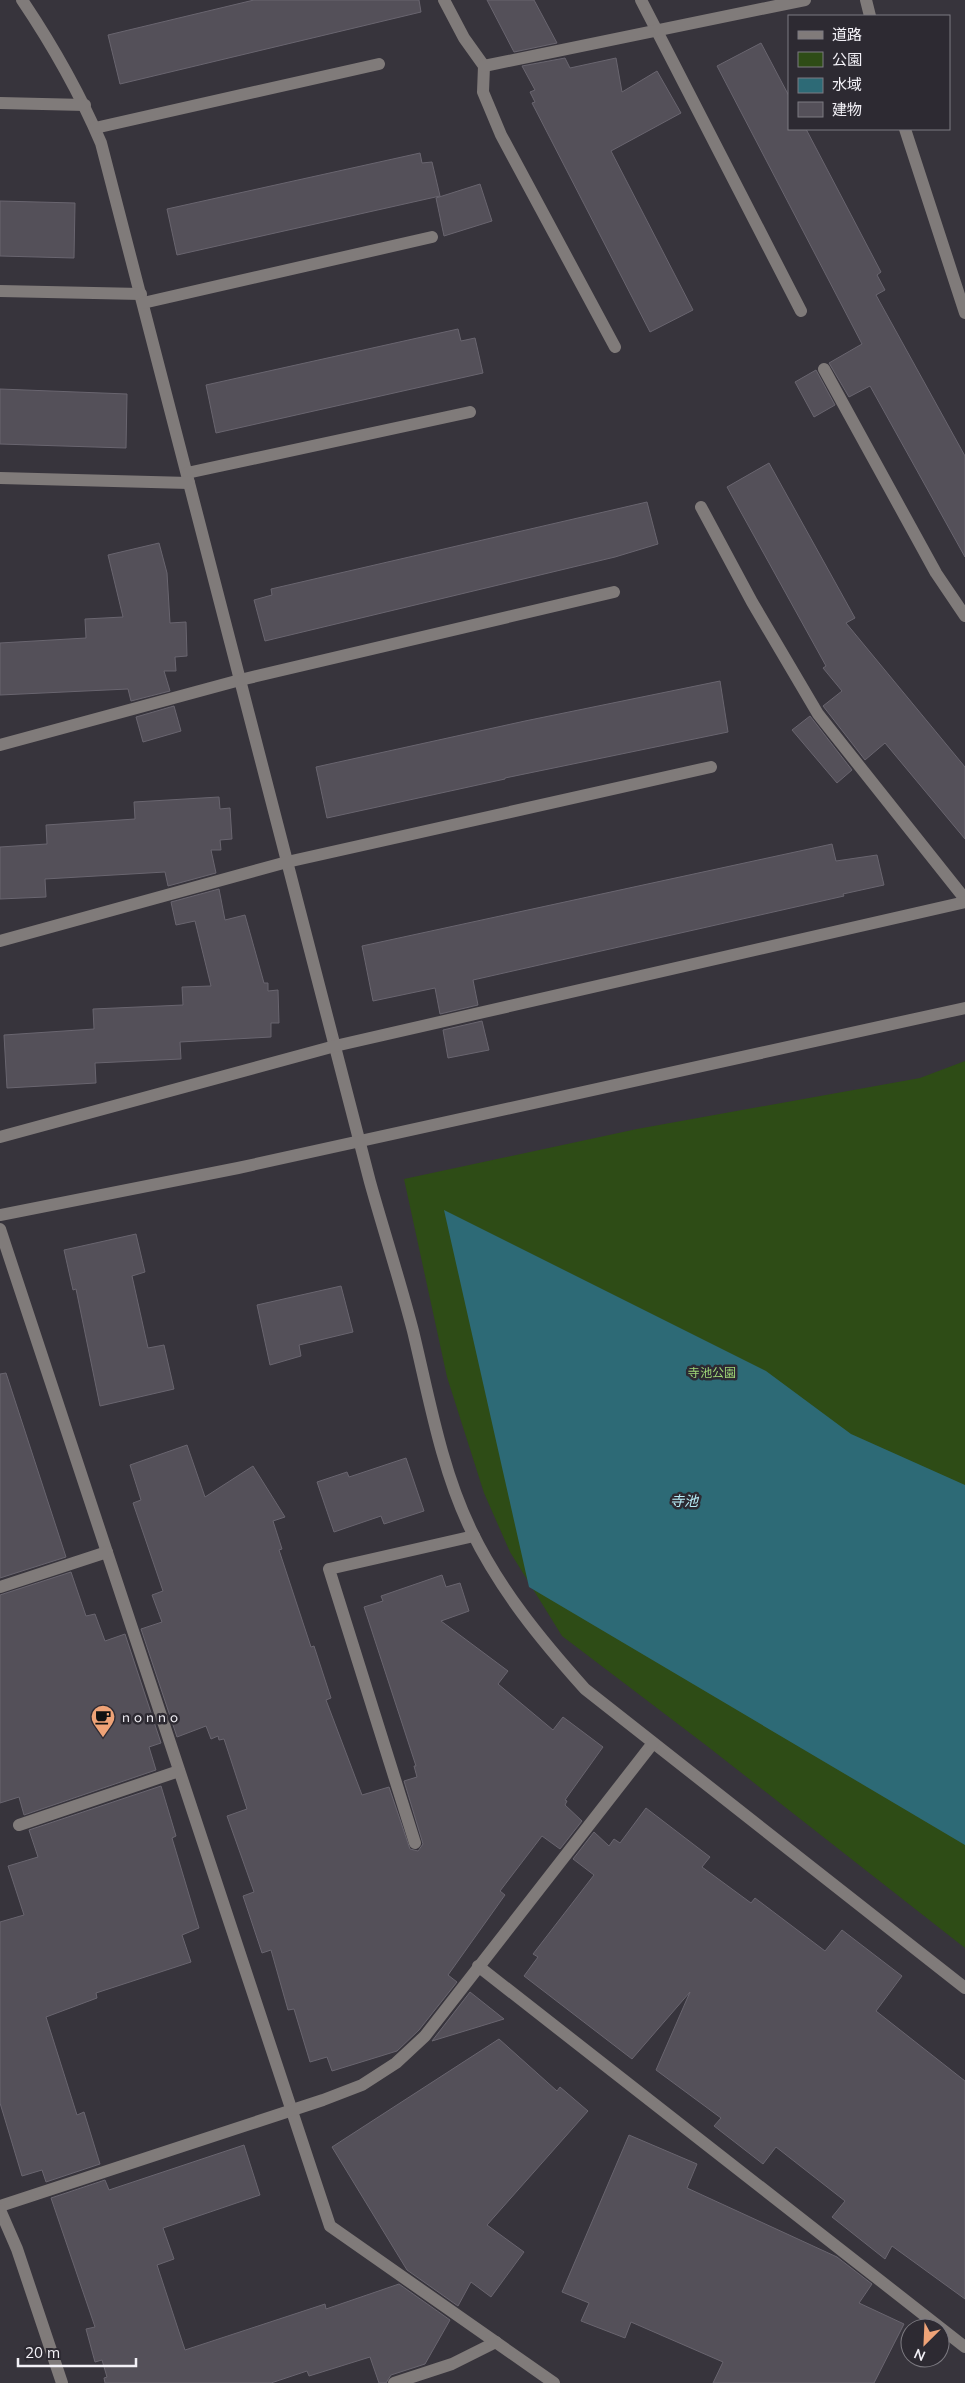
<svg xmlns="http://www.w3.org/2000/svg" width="965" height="2383" font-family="Mulish,'Noto Sans JP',sans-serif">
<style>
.green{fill:#2e4c16}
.water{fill:#2d6a76}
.building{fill:#545059;stroke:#69656f}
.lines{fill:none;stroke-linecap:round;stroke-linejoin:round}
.minor{stroke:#807b7a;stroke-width:12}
.labels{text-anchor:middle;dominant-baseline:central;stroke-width:5;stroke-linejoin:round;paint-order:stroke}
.park-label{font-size:12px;fill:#9fd777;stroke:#2d2a32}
.poi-label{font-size:12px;fill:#f3f1f7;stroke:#2d2a32;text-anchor:start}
.water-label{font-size:14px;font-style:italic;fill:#b7ebf6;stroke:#2d2a32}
</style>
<rect width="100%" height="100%" fill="#37343c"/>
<!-- green -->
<path class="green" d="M965 1061V1948L707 1746 562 1636 510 1552 484 1493 447 1377 404 1179 637 1129 920 1078Z"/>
<!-- water -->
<path class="water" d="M444 1210 766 1371 851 1434 965 1485V1845L529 1587Z"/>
<!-- building -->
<g class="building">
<path d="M254 0H419L421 12 120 84 108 35Z"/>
<path d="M487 0H534L557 43 514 52Z"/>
<path d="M761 43 789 96V129H806L881 272 877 275 885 290 876 295 965 456V557L870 386 849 397 829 363 862 344 717 66Z"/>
<path d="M565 58 570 68 616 58 622 92 657 71 681 113 611 151 693 310 650 332 532 103 535 102 530 92 535 90 522 66Z"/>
<path d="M420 153 422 163 432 162 440 196 177 255 167 209Z"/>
<path d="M480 184 492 221 444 236 436 198Z"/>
<path d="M0 201 75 203 74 258 0 256Z"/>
<path d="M458 329 461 341 475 338 483 373 216 433 206 385Z"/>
<path d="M816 370 835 405 814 417 795 382Z"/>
<path d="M0 389 127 394 126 448 0 444Z"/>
<path d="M769 463 855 618 846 623 965 767V839L885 743 865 760 823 706 842 691 823 668 826 666 727 487Z"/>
<path d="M647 502 658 544 615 557 265 641 254 600 272 595 271 589Z"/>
<path d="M159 543 167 573 170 623 186 622 187 656 175 657 176 671H164L170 691 131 701 128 689 0 695V643L86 638 85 619 123 617 108 555Z"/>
<path d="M720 681 728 732 505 778V779L327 818 316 767 525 721Z"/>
<path d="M174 706 181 731 143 742 136 717Z"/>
<path d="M810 716 852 770 837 783 792 730Z"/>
<path d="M219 797 220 809 230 808 232 839 220 840 221 850H211L216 873 168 886 165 872 45 879 46 897 0 899V847L47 844 46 825 135 819 134 802Z"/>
<path d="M832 844 836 861 877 855 884 885 843 894 844 896 473 980 478 1005 440 1014 435 988 373 1001 362 946Z"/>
<path d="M219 889 225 920 245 915 264 983H268V991L278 990 279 1023H271V1037L180 1042 181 1059 95 1063 96 1083 7 1088 4 1035 94 1029 93 1009 183 1005 182 987 211 986 195 921 176 925 171 902Z"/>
<path d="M482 1021 489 1050 448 1058 443 1030Z"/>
<path d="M136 1234 145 1272 132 1276 148 1348 164 1345 174 1389 100 1406 76 1289 73 1290 64 1250Z"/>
<path d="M341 1286 353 1332 299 1345 301 1356 270 1365 257 1305Z"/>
<path d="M6 1373 66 1557 0 1578V1374Z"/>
<path d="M187 1445 205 1497 253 1466 285 1517 273 1521 282 1549 279 1550 311 1647 314 1646 331 1698 326 1700 362 1795 389 1787 410 1849 418 1851 423 1844 404 1781 417 1777 414 1766H416L364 1607 383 1601 381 1596 442 1575 446 1587 460 1583 469 1611 441 1621 508 1671 498 1684 553 1730 563 1717 603 1747 565 1800 567 1801 565 1805 582 1821 560 1849 542 1836 500 1891 505 1895 448 1975 457 1982 419 2030 397 2051 332 2071 327 2057 310 2062 294 2009 288 2010 271 1950 262 1953 243 1896 254 1892 227 1816 247 1809 224 1739 219 1740 218 1736 211 1739 206 1726 177 1737 141 1629 162 1622 152 1595 163 1591 133 1503 141 1500 130 1465Z"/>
<path d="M406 1458 424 1511 384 1524 381 1516 334 1532 317 1482 347 1472 349 1477Z"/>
<path d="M71 1572 86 1616 95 1614 105 1641 125 1634 161 1743 149 1747 156 1770 24 1815 19 1797 0 1803V1595Z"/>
<path d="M161 1786 176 1836 172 1838 199 1928 182 1935 191 1962 96 1993 97 1998 46 2017 77 2115 84 2112 100 2164 46 2182 42 2170 22 2176 0 2103V1922L24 1915 8 1866 38 1857 29 1830Z"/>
<path d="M646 1808 710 1857 702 1867 751 1903 755 1898 825 1951 842 1930 902 1976 876 2011 965 2081V2299L892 2246 885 2259 832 2217 845 2201 776 2147 763 2164 714 2126 721 2118 656 2070 690 1992 632 2059 524 1976 538 1957 533 1954 594 1875 573 1859 594 1832 609 1846 614 1839 620 1843Z"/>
<path d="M470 1992 504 2019 432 2041Z"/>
<path d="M499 2039 557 2091 560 2087 588 2111 487 2225 524 2252 491 2297 471 2282 458 2306 407 2270 332 2147Z"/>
<path d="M629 2135 697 2164 687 2188 837 2257 872 2284 859 2303 904 2324 874 2383H713L723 2362 631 2322 625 2338 581 2321 589 2303 562 2292Z"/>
<path d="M244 2145 260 2195 163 2228 174 2259 157 2265 185 2350 325 2304 326 2309 399 2284 450 2320 425 2364 391 2375 386 2383H379L370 2357 309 2376 307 2371 271 2383H105L104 2378 107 2377 102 2360 95 2362 86 2329 95 2327 51 2198 105 2180 109 2190Z"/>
</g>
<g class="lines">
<!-- minor -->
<g class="minor">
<path d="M22 0C53 46 79 92 101 143L370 1182C384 1232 400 1281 413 1331 429 1397 441 1468 471 1530 500 1590 541 1640 585 1689L965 1988"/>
<path d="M444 0 464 38 484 66 483 92 501 135 615 347"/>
<path d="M641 0 801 311"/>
<path d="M866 0 870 16"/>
<path d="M484 66 805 0"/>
<path d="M0 103 85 105"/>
<path d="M95 128 379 64"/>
<path d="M905 129 965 313"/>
<path d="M0 291 141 294"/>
<path d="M143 303 432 237"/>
<path d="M824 369 936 573 965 616"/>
<path d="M187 473 470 412"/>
<path d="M0 478 189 483"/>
<path d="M701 507 752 602 818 714 965 899"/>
<path d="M0 745 240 680 614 592"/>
<path d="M0 941 287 862 711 767"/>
<path d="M0 1137 335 1046 965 902"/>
<path d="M0 1215 238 1168 965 1008"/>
<path d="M0 1229 330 2226 554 2383"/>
<path d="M0 1587 107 1552"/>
<path d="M19 1825 179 1771"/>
<path d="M415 1843 329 1569 474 1536"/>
<path d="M478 1966 965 2347"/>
<path d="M0 2206 323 2100 362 2085 396 2063 425 2036 653 1743"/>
<path d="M0 2210 17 2249 62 2383"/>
<path d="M394 2383 452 2364 496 2342"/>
</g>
</g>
<!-- icons -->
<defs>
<symbol id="cafe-pin" viewBox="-11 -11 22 30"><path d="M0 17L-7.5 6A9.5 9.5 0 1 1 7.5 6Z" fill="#efa377" stroke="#2d2a32"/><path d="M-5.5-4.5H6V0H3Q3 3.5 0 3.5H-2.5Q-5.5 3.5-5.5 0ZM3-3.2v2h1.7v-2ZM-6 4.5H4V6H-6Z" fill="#111"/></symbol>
</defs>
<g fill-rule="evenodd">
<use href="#cafe-pin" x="89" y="1703" width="28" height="38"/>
</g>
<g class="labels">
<!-- park labels -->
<g class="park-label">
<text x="712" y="1372">寺池公園</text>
</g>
<!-- poi labels -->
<g class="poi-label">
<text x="120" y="1717">ｎｏｎｎｏ</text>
</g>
<!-- water labels -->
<g class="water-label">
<text x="684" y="1501">寺池</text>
</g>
</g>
<!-- legend -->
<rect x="788" y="15" width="162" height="115" fill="#2d2a32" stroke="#7c7a81"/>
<rect x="798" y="31" width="25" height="8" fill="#807b7a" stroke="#7c7a81"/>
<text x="832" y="40" font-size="15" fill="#f3f1f7">道路</text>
<rect x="798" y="52" width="25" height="15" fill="#2e4c16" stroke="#7c7a81"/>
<text x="832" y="65" font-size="15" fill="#f3f1f7">公園</text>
<rect x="798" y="78" width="25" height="15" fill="#2d6a76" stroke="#7c7a81"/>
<text x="832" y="90" font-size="15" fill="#f3f1f7">水域</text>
<rect x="798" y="102" width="25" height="15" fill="#545059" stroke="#7c7a81"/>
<text x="832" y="115" font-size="15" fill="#f3f1f7">建物</text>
<!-- north arrow -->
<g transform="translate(925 2343) rotate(204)"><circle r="24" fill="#2d2a32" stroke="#7c7a81"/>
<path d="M0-4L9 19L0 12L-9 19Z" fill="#efa377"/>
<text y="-8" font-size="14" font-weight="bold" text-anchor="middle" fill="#f3f1f7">N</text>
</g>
<!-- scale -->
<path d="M18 2358v8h118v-8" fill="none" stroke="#f3f1f7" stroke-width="2.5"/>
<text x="25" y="2358" font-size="15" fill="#f3f1f7" stroke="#2d2a32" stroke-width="4" paint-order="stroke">20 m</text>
</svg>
